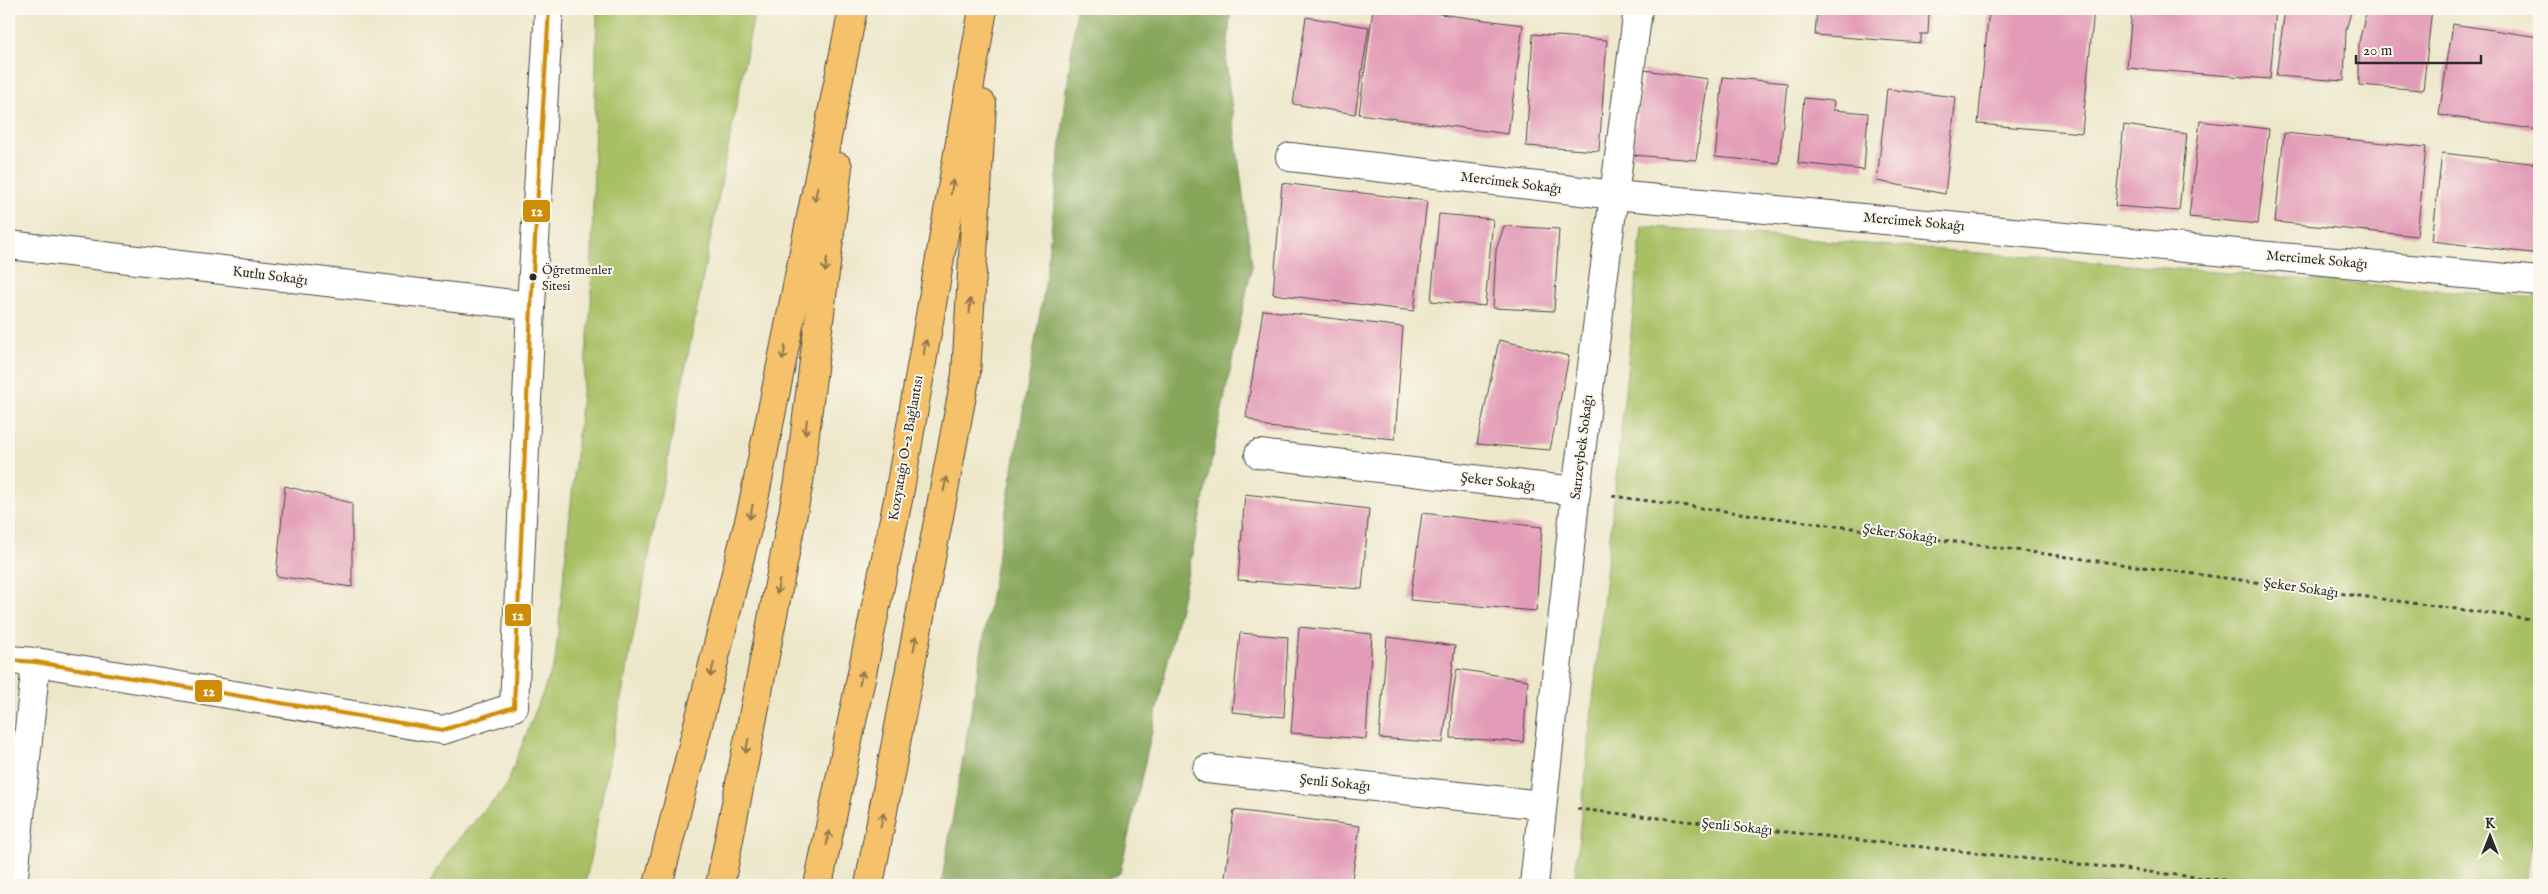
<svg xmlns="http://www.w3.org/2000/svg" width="2548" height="894" font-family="'IM FELL English',serif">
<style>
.green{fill:#a8bf64;stroke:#6a7548}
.forest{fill:#86a65a;stroke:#586842}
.building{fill:#e39cb7}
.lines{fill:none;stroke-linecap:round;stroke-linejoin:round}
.minor-casing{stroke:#484743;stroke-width:30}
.tertiary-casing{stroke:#484743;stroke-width:30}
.motorway-casing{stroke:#484743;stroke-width:30}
.path{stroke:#484743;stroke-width:3;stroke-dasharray:4 4;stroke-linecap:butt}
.minor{stroke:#fff;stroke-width:28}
.tertiary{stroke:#fff;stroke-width:28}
.motorway{stroke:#f5c16b;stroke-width:28}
.bus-1-casing{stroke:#fbf7ec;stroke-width:8}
.bus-1{stroke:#ce8d09;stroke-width:4}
.oneway{stroke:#90764b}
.bus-dot{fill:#2b2b2b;stroke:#fbf7ec;stroke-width:2}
.labels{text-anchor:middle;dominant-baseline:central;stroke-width:4;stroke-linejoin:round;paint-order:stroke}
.bus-label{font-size:13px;fill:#2b2b2b;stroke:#fbf7ec;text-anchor:start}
.street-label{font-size:14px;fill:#2b2b2b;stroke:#fbf7ec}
.line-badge{stroke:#fbf7ec;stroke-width:2}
.badge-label{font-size:14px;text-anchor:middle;font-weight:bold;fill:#fff}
</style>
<rect width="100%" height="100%" fill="#fbf7ec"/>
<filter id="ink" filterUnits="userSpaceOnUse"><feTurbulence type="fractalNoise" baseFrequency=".02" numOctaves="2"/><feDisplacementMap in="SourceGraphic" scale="10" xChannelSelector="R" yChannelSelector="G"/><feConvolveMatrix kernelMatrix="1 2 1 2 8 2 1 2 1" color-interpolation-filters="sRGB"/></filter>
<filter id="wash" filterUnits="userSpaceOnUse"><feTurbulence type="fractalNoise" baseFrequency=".0096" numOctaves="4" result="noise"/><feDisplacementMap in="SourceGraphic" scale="20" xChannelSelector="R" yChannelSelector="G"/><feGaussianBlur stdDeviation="1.12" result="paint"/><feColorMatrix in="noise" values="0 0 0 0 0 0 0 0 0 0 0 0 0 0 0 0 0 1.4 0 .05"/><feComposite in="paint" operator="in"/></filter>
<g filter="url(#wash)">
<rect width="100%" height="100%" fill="#ede7ca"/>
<!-- green -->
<g class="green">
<path d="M597 9H755L585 885H429L451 847 505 788 555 662 591 306Z"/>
<path d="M1642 226 2539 298V815L2523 885H1574Z"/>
</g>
<!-- forest -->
<path class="forest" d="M1076 9H1231L1226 63 1252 265 1192 554 1120 873 1098 885H941L1045 284Z"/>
<g id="blocks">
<!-- building -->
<g class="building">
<path d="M1373 9H1402L1523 25 1508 134 1359 114Z"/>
<path d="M1817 9H1935V13L1929 12 1928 34H1921V43L1815 35Z"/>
<path d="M1989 9H2094L2082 133 1978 124Z"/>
<path d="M2132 9H2276L2270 79 2127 68Z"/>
<path d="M2285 9H2352L2346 30 2344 81 2276 76Z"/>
<path d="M2367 9H2432L2423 90 2359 85V42Z"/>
<path d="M1306 17 1369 27 1355 114 1293 104Z"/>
<path d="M2453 24 2539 37V130L2439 115Z"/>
<path d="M1533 34 1607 40 1599 151 1526 146Z"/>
<path d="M1644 70 1708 79 1696 160 1632 155Z"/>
<path d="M1723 77 1787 83 1779 163 1715 157Z"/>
<path d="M1887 89 1956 97 1945 194 1877 181Z"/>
<path d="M1804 98 1834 101 1833 110 1868 113 1864 170 1798 163Z"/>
<path d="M2200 121 2269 129 2258 224 2189 217Z"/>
<path d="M2124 125 2187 134 2179 211 2115 206Z"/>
<path d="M2284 133 2426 147 2417 236 2275 222Z"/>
<path d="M2442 153 2539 164V254L2432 241Z"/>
<path d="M1282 183 1427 201 1414 311 1273 294Z"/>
<path d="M1439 214 1493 219 1485 306 1431 301Z"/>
<path d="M1504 226 1559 229 1554 311 1493 308 1496 250Z"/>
<path d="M1263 310 1403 327 1395 439 1267 427 1246 417Z"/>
<path d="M1499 340 1569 356 1550 450 1477 444Z"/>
<path d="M285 486 352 503V587L276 576Z"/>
<path d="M1245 494 1369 509 1362 589 1238 580Z"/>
<path d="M1422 513 1542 527 1536 611 1410 600Z"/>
<path d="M1299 627 1372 634 1366 739 1291 733Z"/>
<path d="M1240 633 1288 637 1284 717 1232 712Z"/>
<path d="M1387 637 1455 646 1443 743 1379 738Z"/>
<path d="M1457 669 1528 680 1523 742 1451 738 1452 700Z"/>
<path d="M1234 810 1360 826 1351 885H1224Z"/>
</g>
</g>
</g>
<g filter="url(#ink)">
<use href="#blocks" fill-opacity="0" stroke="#484743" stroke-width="1"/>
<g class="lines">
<defs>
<g id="minor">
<path d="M1290 157 1615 195 2539 281"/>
<path d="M9 245 531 306"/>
<path d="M1259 454 1576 491"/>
<path d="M1207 769 1542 805"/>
<path d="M13 885 36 662"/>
<path d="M1534 885 1576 491 1638 9"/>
</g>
<path id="tertiary" d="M9 660 36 662 443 730 514 707 531 306 549 9"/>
<g id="motorway">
<path d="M658 885 752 509 853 9"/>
<path d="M720 885 799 482 838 167"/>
<path d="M818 885 899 495 983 9"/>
<path d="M869 885 966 374 982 104"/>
</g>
</defs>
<!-- minor casing -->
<use href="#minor" class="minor-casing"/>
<!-- tertiary casing -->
<use href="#tertiary" class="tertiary-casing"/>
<!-- motorway casing -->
<use href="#motorway" class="motorway-casing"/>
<!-- path -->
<g class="path">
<path d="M1612 496 2539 620"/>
<path d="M1577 809 2268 885"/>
</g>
<!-- minor -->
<use href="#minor" class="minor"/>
<!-- tertiary -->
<use href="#tertiary" class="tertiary"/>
<!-- motorway -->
<use href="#motorway" class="motorway"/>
<defs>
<path id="bus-1" d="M9 660 36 662 443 730 514 707 531 306 549 9"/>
</defs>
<!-- bus-1 casing -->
<use href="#bus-1" class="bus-1-casing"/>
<!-- bus-1 -->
<use href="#bus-1" class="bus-1"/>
</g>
<!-- one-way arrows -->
<defs><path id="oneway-shaft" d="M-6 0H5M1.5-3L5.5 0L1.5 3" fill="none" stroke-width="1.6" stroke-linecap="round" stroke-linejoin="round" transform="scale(1.25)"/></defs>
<g class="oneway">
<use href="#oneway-shaft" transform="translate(952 187) rotate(-80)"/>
<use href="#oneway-shaft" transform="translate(816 194) rotate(101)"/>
<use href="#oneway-shaft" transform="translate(826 265) rotate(97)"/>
<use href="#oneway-shaft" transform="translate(970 306) rotate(-87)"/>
<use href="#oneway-shaft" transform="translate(925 347) rotate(-80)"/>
<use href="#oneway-shaft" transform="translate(784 353) rotate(101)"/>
<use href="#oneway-shaft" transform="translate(806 427) rotate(97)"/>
<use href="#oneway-shaft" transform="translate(945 484) rotate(-79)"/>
<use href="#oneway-shaft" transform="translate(751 512) rotate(103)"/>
<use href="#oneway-shaft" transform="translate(778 587) rotate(101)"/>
<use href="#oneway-shaft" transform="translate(915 643) rotate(-79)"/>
<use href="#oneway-shaft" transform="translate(712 670) rotate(104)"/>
<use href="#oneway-shaft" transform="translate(861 678) rotate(-78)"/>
<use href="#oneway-shaft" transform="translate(747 746) rotate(101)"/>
<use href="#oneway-shaft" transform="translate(882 820) rotate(-79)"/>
<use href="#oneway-shaft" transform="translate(828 838) rotate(-78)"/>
</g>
</g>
<!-- markers -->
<circle class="bus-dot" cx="533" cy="277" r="4.5"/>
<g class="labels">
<!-- bus labels -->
<g class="bus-label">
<text x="542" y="270">Öğretmenler<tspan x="542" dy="16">Sitesi</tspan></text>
</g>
<!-- street labels -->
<g class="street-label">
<text transform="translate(1511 183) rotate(7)">Mercimek Sokağı</text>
<text transform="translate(1914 222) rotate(5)">Mercimek Sokağı</text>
<text transform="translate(2317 260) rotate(5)">Mercimek Sokağı</text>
<text transform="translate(270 276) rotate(7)">Kutlu Sokağı</text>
<text transform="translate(1582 447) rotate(-83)">Sarızeybek Sokağı</text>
<text transform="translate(906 448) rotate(-80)">Kozyatağı O-2 Bağlantısı</text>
<text transform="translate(1498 482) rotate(7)">Şeker Sokağı</text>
<text transform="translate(1900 534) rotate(8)">Şeker Sokağı</text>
<text transform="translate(2301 588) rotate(8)">Şeker Sokağı</text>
<text transform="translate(1335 783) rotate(6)">Şenli Sokağı</text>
<text transform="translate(1737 827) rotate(6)">Şenli Sokağı</text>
</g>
</g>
<g class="line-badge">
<rect x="522" y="199" width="29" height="24" rx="5" fill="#ce8d09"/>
<rect x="504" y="603" width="28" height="24" rx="5" fill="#ce8d09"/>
<rect x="194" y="679" width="29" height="24" rx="5" fill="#ce8d09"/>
</g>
<g class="badge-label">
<text x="537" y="216">12</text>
<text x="518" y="620">12</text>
<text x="209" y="696">12</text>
</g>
<!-- margin -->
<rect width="2548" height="894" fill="none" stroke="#fbf7ec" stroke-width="30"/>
<!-- north arrow -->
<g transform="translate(2490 836)" stroke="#fbf7ec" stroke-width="4" paint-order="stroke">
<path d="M0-4L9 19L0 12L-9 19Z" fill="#2b2b2b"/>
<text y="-8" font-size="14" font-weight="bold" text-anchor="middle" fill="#2b2b2b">K</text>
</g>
<!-- scale -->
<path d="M2356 55v8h125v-8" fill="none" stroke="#2b2b2b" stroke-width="2.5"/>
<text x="2363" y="55" font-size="15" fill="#2b2b2b" stroke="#fbf7ec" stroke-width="4" paint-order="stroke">20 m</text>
</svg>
